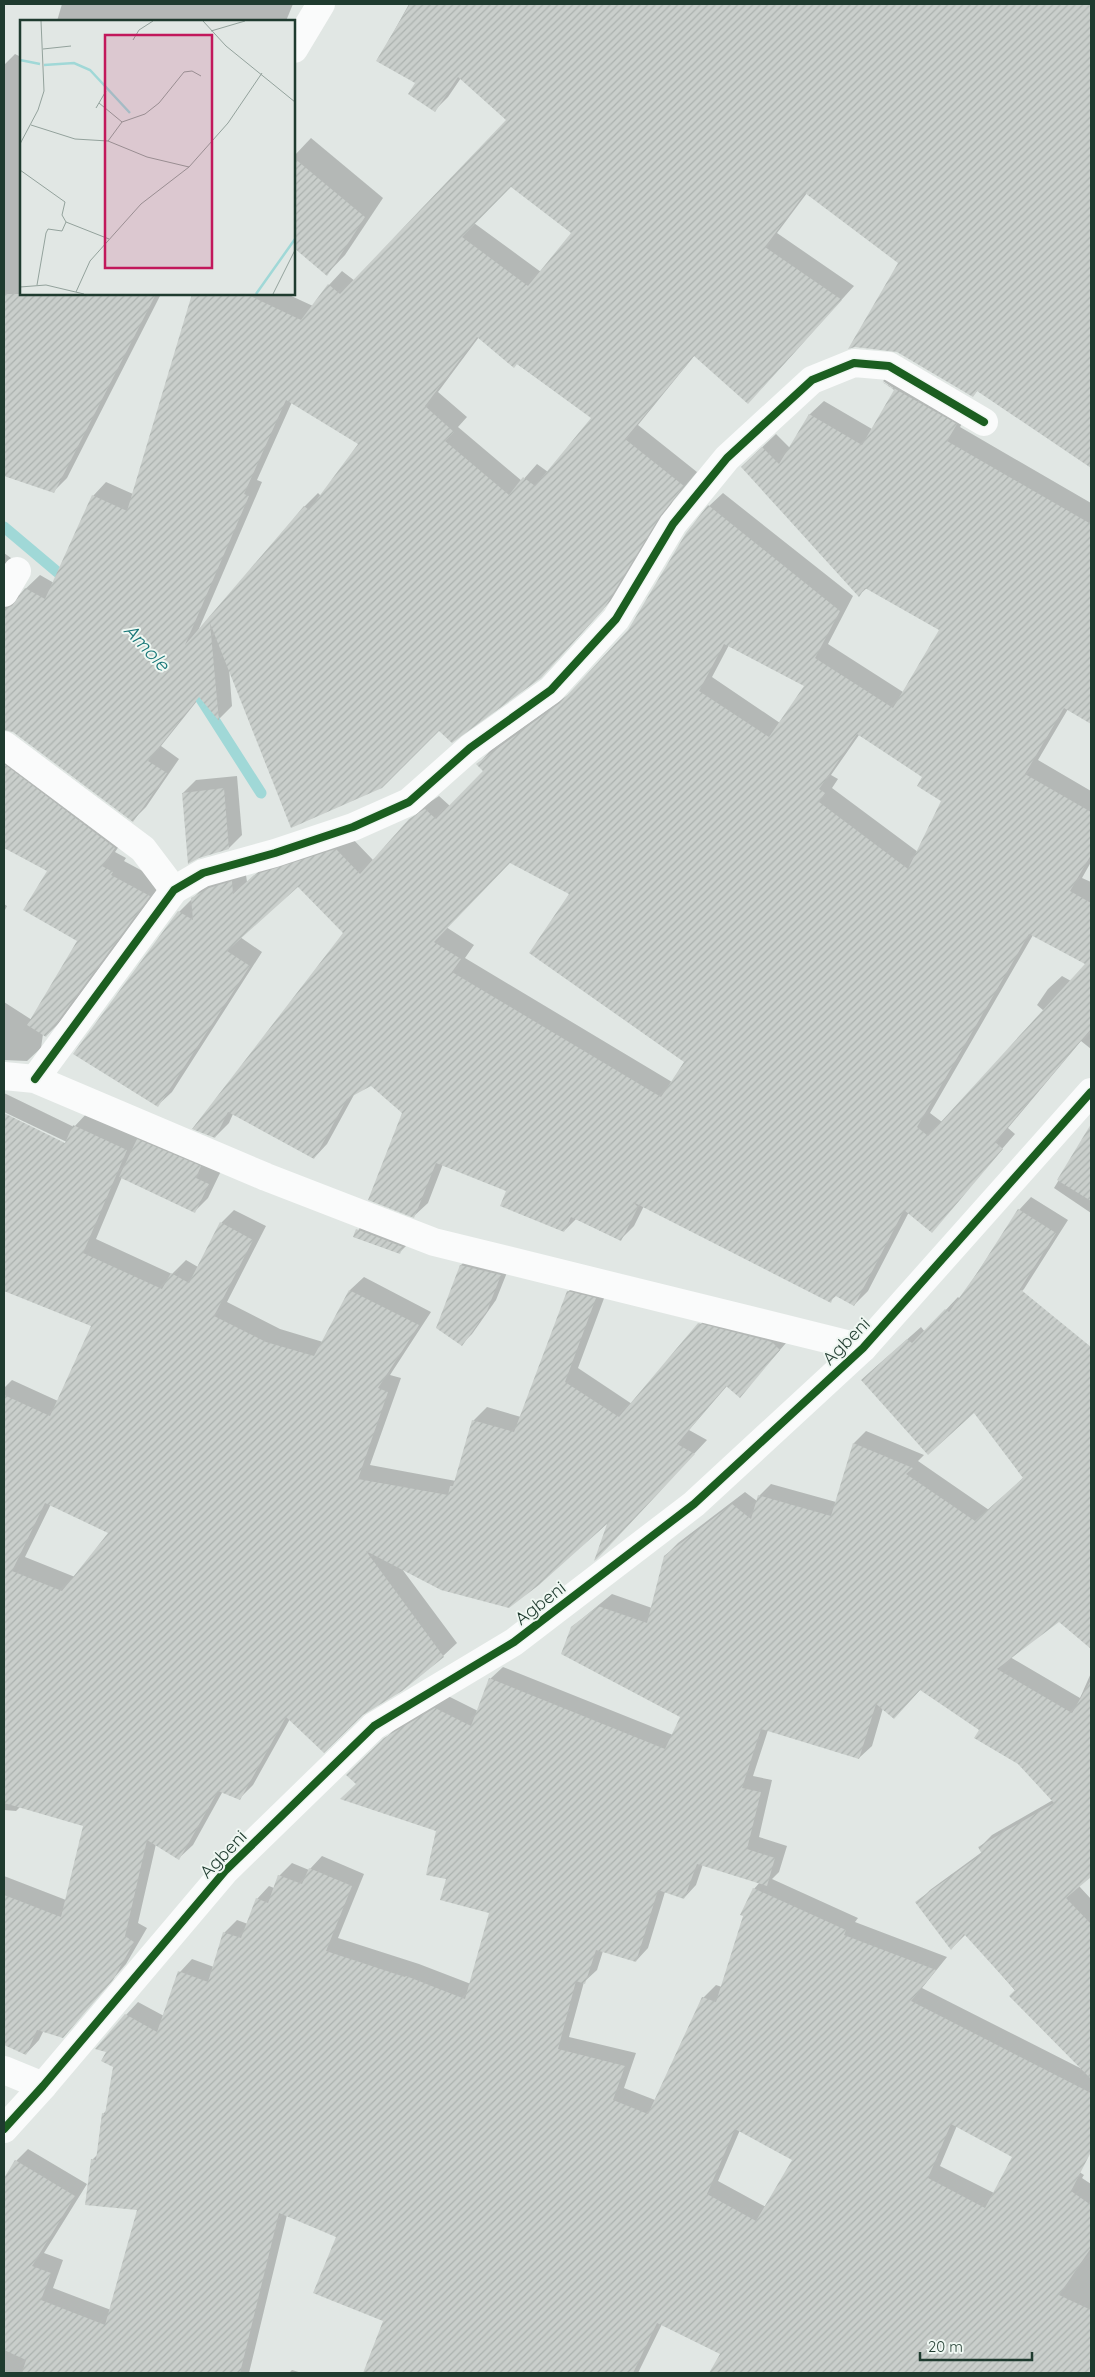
<svg xmlns="http://www.w3.org/2000/svg" width="1095" height="2377" font-family="Quicksand,sans-serif">
<style>
.shadow{fill:#0003;fill-rule:evenodd}
.lines{fill:none;stroke-linecap:round;stroke-linejoin:round}
.stream{stroke:#a0d8d7;stroke-width:11}
.building{fill:url(#building-hatch);fill-rule:evenodd}
.minor{stroke:#fafbfb;stroke-width:28}
.cycleway-casing{stroke:#eff7f2;stroke-width:11}
.cycleway{stroke:#1b5e20;stroke-width:8}
.labels{text-anchor:middle;dominant-baseline:central;stroke-width:4;stroke-linejoin:round;paint-order:stroke}
.street-label{font-size:18px;fill:#1f3b2f;stroke:#eff7f2}
.water-label{font-size:19px;font-style:italic;fill:#187778;stroke:#eff7f2}
.inset-river{fill:none;stroke:#a0d8d7;stroke-width:2.5}
.inset-road{fill:none;stroke:#93a29c;stroke-width:1}
.view{fill:#c2185b;fill-opacity:0.15;stroke:#c2185b;stroke-width:2.5}
.inset-edge{fill:none;stroke:#1f3b2f;stroke-width:2.5}
</style>
<defs>
<pattern id="building-hatch" width="6" height="6" patternUnits="userSpaceOnUse" patternTransform="scale(1.25)"><rect width="6" height="6" fill="#c9cecb"/><path d="M-1 1l2-2M0 6l6-6M5 7l2-2" fill="none" stroke="#acb2af"/></pattern>
</defs>
<rect width="100%" height="100%" fill="#e1e7e4"/>
<!-- shadow -->
<g class="shadow">
<path d="M62 4H293L286 21H57Z"/>
<path d="M409 4H1091V466L978 390 973 396 900 263 807 193 777 233 854 286 762 388 695 355 638 425 697 472 673 501 617 594 554 663 439 729 229 668 232 706 219 719 201 696 161 746 179 759 146 807 133 820 14 731 4 728V587L9 593 19 595 40 575 54 583 93 496 106 482 133 494 194 294H287L313 306 329 285 342 271 355 281 508 120 461 78 448 97 435 110 417 83 378 60ZM511 185 573 233 541 272 474 223ZM479 337 593 418 548 472 537 464 522 481 458 427 467 417 438 392ZM292 402 360 444 321 496 318 493 304 507 198 631 262 482 257 480Z"/>
<path d="M15 54 21 57V294H161L67 478 53 492 4 474V65Z"/>
<path d="M311 138 383 198 345 255 327 274 294 247V156Z"/>
<path d="M896 368 970 410 960 427 1091 503V722L1068 709 1038 760 1091 791V862L1082 878 1091 882V1049L1081 1041 1008 1128 1015 1134 931 1231 909 1212 868 1291 854 1305 837 1295 830 1301 644 1206 634 1226 620 1240 576 1219 564 1231 508 1190 443 1164 428 1203 414 1216 404 1112 371 1085 355 1093 327 1144 314 1158 233 1114 229 1123 215 1137 194 1128 345 933 298 885 240 937 262 952 172 1092 158 1105 179 912 206 885 245 868 247 882 269 862 350 836 373 860 424 806 439 796 450 806 485 771 478 764 491 750 572 692 629 630 709 506 723 493 853 596 828 644 903 692 941 630 867 588 859 595 756 453 776 434 790 448 810 414 824 401 872 429 896 390 883 381ZM729 645 806 686 780 723 712 677ZM859 735 924 776 943 800 918 852 832 788 838 779 831 775ZM510 862 571 894 685 1061 672 1082 465 958 474 945 446 927ZM1033 935 1087 964 1071 981 1062 976 1048 989 1037 1005 1044 1011 942 1122 930 1113Z"/>
<path d="M4 553 11 558 4 573Z"/>
<path d="M4 738 128 833 115 852 126 858 124 861 163 882 60 1022 46 1036 43 1034 41 1048 27 1061 4 1060V1002L32 1020 79 941 48 870 4 846Z"/>
<path d="M237 776 242 835 229 848 183 793 196 780Z"/>
<path d="M4 904 7 906 4 912Z"/>
<path d="M4 1093 74 1127 88 1112 221 1171 208 1198 195 1211 122 1177 96 1239 172 1274 186 1260 198 1267 221 1223 234 1210 266 1226 227 1302 280 1329 323 1342 350 1290 364 1277 431 1312 390 1375 401 1378 370 1465 456 1481 473 1421 487 1407 521 1417 568 1292 581 1278 609 1285 578 1368 632 1404 713 1310 793 1335 740 1396 727 1386 689 1430 707 1440 610 1544V1520L402 1569 457 1643 443 1656 290 1719 253 1785 239 1799 223 1791 193 1845 179 1858 156 1844 138 1923 147 1928 126 1964 63 2037 44 2030 39 2040 26 2054 4 2044V1876L66 1900 84 1825 21 1806 16 1811 4 1810V1388L12 1380 58 1401 93 1325 4 1290V1115L70 1147 71 1144 4 1112ZM51 1504 110 1532 75 1577 25 1557Z"/>
<path d="M1091 1134V1213L1054 1188 1080 1145Z"/>
<path d="M1031 1197 1068 1220 1024 1289 1000 1314 1091 1379V1647L1059 1620 1010 1657 1080 1698 1091 1673V1839L1075 1856 1091 1874 1079 1886 1091 1899V2142L972 2090 940 2166 994 2193 1028 2139 1084 2175 1082 2178 1091 2184V2373H711L722 2353 662 2324 638 2373H365L384 2320 337 2236 287 2215 249 2373H4V2181L16 2161 28 2149 87 2184 44 2253 63 2260 53 2288 111 2310 139 2209 92 2160 98 2154 103 2114 107 2110 126 2015 138 2002 164 2016 180 1972 192 1959 214 1967 224 1933 237 1920 248 1924 257 1899 269 1886 274 1888 279 1876 292 1863 309 1870 322 1856 364 1874 338 1938 419 1964 471 1984 491 1913 447 1878 437 1830 358 1784 348 1775 398 1726 448 1696 478 1711 490 1679 503 1667 673 1735 682 1716 572 1627 612 1594 652 1608 665 1556 678 1543 745 1492 757 1501 759 1496 771 1484 836 1502 854 1443 866 1431 924 1455 918 1461 989 1510 1024 1477 974 1411 875 1368 921 1327 925 1332 958 1297 960 1299 1019 1210ZM921 1689 981 1729 1019 1763 1053 1800 992 1835 980 1847 982 1852 930 1890 917 1903 952 1948 966 1934 1084 2070 922 1988 947 1957 855 1922 858 1918 772 1879 779 1872 787 1846 759 1837 772 1780 753 1776 768 1730 859 1758 872 1746 883 1708 894 1718ZM703 1864 760 1882 754 1889 722 1987 716 1985 703 1998 655 2100 624 2088 636 2053 569 2037 584 1982 597 1970 603 1951 636 1961 648 1948 665 1892 684 1898 696 1885ZM740 2130 794 2160 766 2207 718 2181Z"/>
<path d="M363 1223 408 1240 406 1246 400 1252 354 1237Z"/>
<path d="M471 1255 510 1265 496 1300 472 1334 462 1344 437 1327 461 1265Z"/>
<path d="M292 2370 302 2373H289Z"/>
</g>
<g class="lines">
<!-- stream -->
<g class="stream">
<path d="M4 527 68 581"/>
<path d="M191 689 199 696 261 793"/>
</g>
</g>
<!-- building -->
<g class="building">
<path d="M410 4H1091V468L977 391 973 397 897 352 855 347 848 349 898 263 805 193 765 247 842 300 748 404 694 356 625 439 684 486 660 516 603 610 541 678 452 743 439 731 382 788 291 828 210 623 219 721 199 697 148 761 167 773 133 822 13 732 4 730V609L12 606 25 588 45 599 92 495 127 511 192 294H246L301 320 328 284 340 294 506 120 458 77 435 112 408 94 415 83 376 61ZM511 187 571 233 528 286 462 237ZM477 337 514 368 517 364 591 418 535 486 523 477 509 495 445 441 454 432 425 406ZM286 400 358 444 309 510 304 506 185 645 249 496 244 494Z"/>
<path d="M294 158 365 217 327 276 294 248Z"/>
<path d="M4 294H156L54 493 4 476Z"/>
<path d="M881 381 957 424 947 441 1091 524V724L1064 708 1025 774 1091 812V855L1070 891 1091 903V1029L995 1142 1003 1149 932 1233 904 1210 854 1306 834 1295 831 1303 633 1202 638 1207 621 1241 571 1217 564 1232 500 1206 506 1191 436 1163 414 1218 368 1200 402 1113 371 1086 347 1099 314 1159 228 1112 215 1138 192 1129 343 933 298 887 227 951 250 966 158 1107 73 1054 178 911 193 920 191 898 209 888 232 881 233 894 254 875 336 849 360 874 409 819 425 809 436 819 483 771 476 764 560 703 628 630 686 533 708 505 840 611 815 658 893 708 939 630 865 588 859 597 741 467 762 447 779 464 809 414 862 445 894 390ZM724 644 804 686 769 737 699 691ZM857 734 922 777 917 786 941 801 908 869 819 802 825 793 819 789ZM510 863 569 894 529 953 684 1062 661 1097 452 972 461 959 434 942ZM1029 934 1085 964 928 1136 917 1127Z"/>
<path d="M4 764 115 848 102 866 113 872 111 875 150 896 46 1037 27 1025 77 941 23 910 47 871 4 848Z"/>
<path d="M224 788 229 849 199 858 188 864 182 793Z"/>
<path d="M4 1113 65 1143 73 1125 127 1150 83 1253 162 1289 171 1273 189 1283 220 1222 253 1240 214 1316 266 1342 314 1356 349 1290 419 1325 378 1388 388 1392 358 1479 448 1495 450 1486H453L472 1420 514 1432 567 1291 596 1298 565 1382 619 1417 698 1323 772 1342 780 1350 740 1398 726 1386 677 1444 695 1454 597 1559 594 1561 607 1524 539 1585 509 1608 441 1590 366 1551 444 1657 402 1691 363 1715 324 1753 286 1717 240 1800 218 1791 179 1860 147 1840 125 1936 134 1942 113 1980 63 2038 37 2030 26 2055 4 2045V1895L61 1917 83 1826 4 1803V1395L50 1416 91 1326 4 1291ZM45 1503 108 1533 62 1591 12 1571Z"/>
<path d="M1091 1124V1201L1057 1180Z"/>
<path d="M137 1139 201 1166 196 1178 209 1184 195 1213 119 1177Z"/>
<path d="M1018 1209 1056 1233 1020 1289 1091 1347V1649L1059 1622 997 1669 1072 1713 1091 1680V1877L1066 1898 1091 1924V2079L1009 1996 1015 1990 964 1934 951 1950 915 1902 982 1854 978 1847 1054 1803 1018 1764 974 1738 979 1730 920 1690 894 1719 876 1704 859 1759 761 1729 742 1788 761 1792 747 1849 775 1858 767 1886 697 1864 684 1899 658 1890 636 1962 596 1950 585 1984 576 1981 558 2049 625 2066 613 2100 648 2114 702 1997 716 2002 743 1916 740 1915 753 1888 846 1930 844 1935 936 1970 911 2001 1091 2093V2152L1071 2191 1091 2205V2248L1059 2295 1091 2310V2373H709L720 2354 657 2323 633 2373H363L383 2321 313 2293 336 2237 279 2213 240 2373H22L26 2360 4 2350V2178L15 2160 75 2196 32 2266 51 2273 41 2300 105 2325 137 2210 85 2205 91 2159 96 2160 102 2113 105 2114 113 2067 101 2061 106 2052 95 2049 125 2014 157 2032 178 1971 208 1982 223 1932 241 1938 256 1898 268 1903 278 1875 302 1884 309 1868 352 1886 326 1951 405 1977 406 1976 465 1999 489 1913 440 1900 446 1879 426 1875 436 1831 340 1799 356 1784 346 1775 384 1738 435 1708 471 1726 489 1678 665 1749 680 1717 561 1654 571 1627 598 1606 647 1623 664 1556 732 1504 751 1519 758 1495 831 1516 853 1443 913 1468 906 1474 975 1521 1023 1478 974 1413 928 1455 861 1380 907 1339 912 1343 945 1309 949 1312 977 1273ZM951 2124 1012 2157 985 2208 928 2178ZM735 2129 792 2160 756 2221 707 2194Z"/>
<path d="M356 1229 403 1247 400 1254 353 1237Z"/>
<path d="M460 1265 501 1275 487 1311 462 1346 436 1328Z"/>
</g>
<g class="lines">
<!-- minor -->
<g class="minor">
<path d="M294 49 321 4"/>
<path d="M4 593 17 571"/>
<path d="M4 745 143 849 174 890"/>
<path d="M4 1076 35 1079 266 1177 434 1242 863 1348"/>
<path d="M35 1079 174 890 203 873 275 853 353 827 409 802 470 748 551 690 616 619 673 524 727 458 812 380 854 363 889 366 984 422"/>
<path d="M4 2070 43 2086"/>
<path d="M4 2129 43 2086 225 1871 374 1726 514 1642 694 1504 863 1348 1091 1092"/>
</g>
<defs>
<g id="cycleway">
<path d="M35 1079 174 890 203 873 275 853 353 827 409 802 470 748 551 690 616 619 673 524 727 458 812 380 854 363 889 366 984 422"/>
<path d="M4 2129 43 2086 225 1871 374 1726 514 1642 694 1504 863 1348 1091 1092"/>
</g>
</defs>
<!-- cycleway casing -->
<use href="#cycleway" class="cycleway-casing"/>
<!-- cycleway -->
<use href="#cycleway" class="cycleway"/>
</g>
<g class="labels">
<!-- street labels -->
<g class="street-label">
<text transform="translate(846 1341) rotate(-45)">Agbeni</text>
<text transform="translate(540 1603) rotate(-38)">Agbeni</text>
<text transform="translate(223 1854) rotate(-46)">Agbeni</text>
</g>
<!-- water labels -->
<g class="water-label">
<text transform="translate(147 647) rotate(47)">Amole</text>
</g>
</g>
<!-- overview -->
<g transform="translate(20 20)">
<rect width="275" height="275" fill="#e1e7e4"/>
<path class="inset-river" d="M0 40 20 44M24 45 54 43 70 50 110 93M236 274 275 219"/>
<path class="inset-road" d="M183 1 206 26 275 82M191 11 225 1M113 20 119 10 133 1M23 29 51 26M79 83 102 102M76 88 86 71M11 105 55 119 88 121 127 137 169 147M88 121 102 102 125 94 139 83 164 52 172 51 181 56M0 124 18 90 24 71 21 1M0 150 45 182 42 195 46 202 42 211 28 209 26 213 17 265M46 202 89 219M0 267 26 265 64 274M56 272 70 241 121 184 169 147 208 103 242 53M253 274 275 230"/>
<path class="view" d="M85 15H192V248H85Z"/>
<rect width="275" height="275" class="inset-edge"/>
</g>
<!-- border -->
<rect width="1095" height="2377" fill="none" stroke="#1f3b2f" stroke-width="10"/>
<!-- scale -->
<path d="M920 2352v8h112v-8" fill="none" stroke="#1f3b2f" stroke-width="2.5"/>
<text x="928" y="2352" font-size="15" fill="#1f3b2f" stroke="#eff7f2" stroke-width="4" paint-order="stroke">20 m</text>
</svg>
